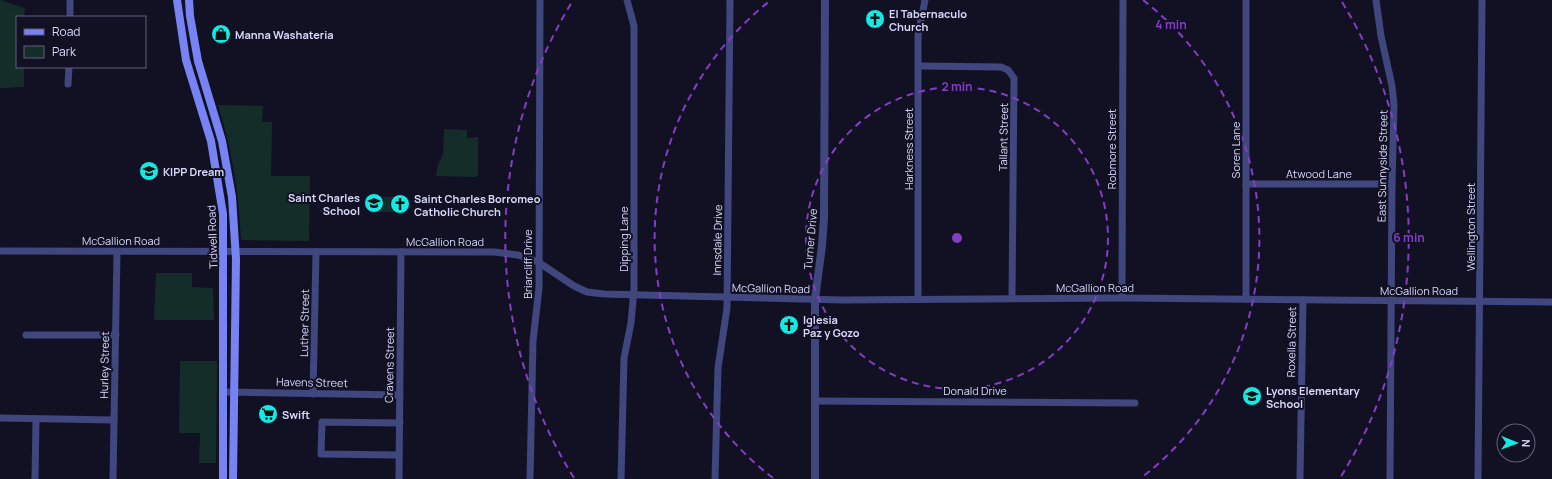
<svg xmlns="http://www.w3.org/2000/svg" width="1552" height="479" font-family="Manrope,sans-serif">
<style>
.green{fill:#142d29}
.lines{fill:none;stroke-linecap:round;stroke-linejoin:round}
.minor{stroke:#40467e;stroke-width:7}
.tertiary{stroke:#40467e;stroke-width:8}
.secondary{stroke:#7783f3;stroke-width:8}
.ring{fill:none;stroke:#843dc5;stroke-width:2;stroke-dasharray:7 5}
.labels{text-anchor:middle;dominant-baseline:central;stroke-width:4;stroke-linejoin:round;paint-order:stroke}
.poi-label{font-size:11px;font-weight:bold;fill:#d7d8fb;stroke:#121124;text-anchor:start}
.street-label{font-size:11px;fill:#d7d8fb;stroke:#121124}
.centre{fill:#843dc5;stroke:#121124;stroke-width:2}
.ring-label{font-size:12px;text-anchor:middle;font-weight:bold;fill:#843dc5;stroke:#121124;stroke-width:4;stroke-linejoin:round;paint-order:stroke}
</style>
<rect width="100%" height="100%" fill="#121124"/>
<!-- green -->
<g class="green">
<path d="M0 0 25 8 24 17H17V67H24V87L0 88Z"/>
<path d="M218 105 263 106 262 122H272L271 176H310L309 241 241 240C239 193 232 150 218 105Z"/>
<path d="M444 129 467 130V138L478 137V175L476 177 436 176 438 164 443 155Z"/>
<rect x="369" y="197" width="30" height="15"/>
<path d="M156 273H192V287L213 288 214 320H154Z"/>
<path d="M180 361H217L216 463H199L200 433H179Z"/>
</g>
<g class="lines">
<!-- minor -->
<g class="minor">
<path d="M1246 0V299"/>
<path d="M1376 0 1381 36 1392 86 1394 105 1392 184 1390 479"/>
<path d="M70 17V0"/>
<path d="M919 66 1001 67 1008 70 1014 78 1012 298"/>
<path d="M68 84 69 67"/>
<path d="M1246 184H1392"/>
<path d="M0 251 495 252 518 255 538 262 574 286 587 292 604 294 844 300 1122 298 1552 302"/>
<path d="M1122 298 1123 0"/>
<path d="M918 299V36L925 0"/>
<path d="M26 335H116"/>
<path d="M223 392 400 395"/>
<path d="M313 394 316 252"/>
<path d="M815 401 1135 403"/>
<path d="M0 418 114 420"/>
<path d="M399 455 321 454 322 422 400 423"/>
<path d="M35 479 36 419"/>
<path d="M113 479 117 252"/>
<path d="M399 479 401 252"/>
<path d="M530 479 533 341 539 288 540 0"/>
<path d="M621 479 624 358 631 323 634 289V26L627 0"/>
<path d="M715 479 718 368 727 308 730 0"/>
<path d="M1300 479 1303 300"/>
<path d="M1478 479 1482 0"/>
</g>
<!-- tertiary -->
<path class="tertiary" d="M815 479V299L822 246 824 218 825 0"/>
<!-- secondary -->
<g class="secondary">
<path d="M177 0 186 60 211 141 223 214V479"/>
<path d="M189 0 190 16 198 61 222 141 232 197 236 259 233 479"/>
</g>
</g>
<!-- distance rings -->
<g class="ring">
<circle cx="957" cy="238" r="151"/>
<path d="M773 478A302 302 0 0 1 771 0M1143 0A302 302 0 0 1 1141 478"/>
<path d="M574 478A452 452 0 0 1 572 2M1342 2A452 452 0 0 1 1340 478"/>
</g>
<!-- icons -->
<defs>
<symbol id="church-disc" viewBox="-11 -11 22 22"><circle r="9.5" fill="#15e9e4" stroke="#121124"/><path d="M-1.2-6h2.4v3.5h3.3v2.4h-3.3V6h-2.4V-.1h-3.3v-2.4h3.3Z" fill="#111"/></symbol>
<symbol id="shop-disc" viewBox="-11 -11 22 22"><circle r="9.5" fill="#15e9e4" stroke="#121124"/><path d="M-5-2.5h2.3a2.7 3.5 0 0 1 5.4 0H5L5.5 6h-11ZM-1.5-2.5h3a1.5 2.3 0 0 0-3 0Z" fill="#111"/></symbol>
<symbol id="school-disc" viewBox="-11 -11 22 22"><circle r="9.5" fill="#15e9e4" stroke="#121124"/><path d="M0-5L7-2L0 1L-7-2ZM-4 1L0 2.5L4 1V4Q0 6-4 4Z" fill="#111"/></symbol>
<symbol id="supermarket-disc" viewBox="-11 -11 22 22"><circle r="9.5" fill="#15e9e4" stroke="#121124"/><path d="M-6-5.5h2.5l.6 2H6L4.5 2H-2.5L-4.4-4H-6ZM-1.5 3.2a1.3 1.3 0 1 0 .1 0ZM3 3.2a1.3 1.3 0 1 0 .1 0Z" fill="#111"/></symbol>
</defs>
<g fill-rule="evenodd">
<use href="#church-disc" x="864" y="8" width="22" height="22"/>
<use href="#shop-disc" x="210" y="23" width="22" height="22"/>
<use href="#school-disc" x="138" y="160" width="22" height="22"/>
<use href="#school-disc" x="363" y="192" width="22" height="22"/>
<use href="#church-disc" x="389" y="193" width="22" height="22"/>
<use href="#church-disc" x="778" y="314" width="22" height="22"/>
<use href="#school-disc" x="1241" y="385" width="22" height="22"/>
<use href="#supermarket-disc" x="257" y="403" width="22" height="22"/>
</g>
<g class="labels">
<!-- poi labels -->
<g class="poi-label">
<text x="889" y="13">El Tabernaculo<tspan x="889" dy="13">Church</tspan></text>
<text x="235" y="34">Manna Washateria</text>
<text x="163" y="171">KIPP Dream</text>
<text x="360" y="197" text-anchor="end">Saint Charles<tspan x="360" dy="13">School</tspan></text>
<text x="414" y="198">Saint Charles Borromeo<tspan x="414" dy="13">Catholic Church</tspan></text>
<text x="803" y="319">Iglesia<tspan x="803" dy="13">Paz y Gozo</tspan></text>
<text x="1266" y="390">Lyons Elementary<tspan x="1266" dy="13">School</tspan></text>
<text x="282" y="414">Swift</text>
</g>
<!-- street labels -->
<g class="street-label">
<text transform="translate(1003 137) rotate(-89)">Tallant Street</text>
<text transform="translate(908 149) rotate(-90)">Harkness Street</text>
<text transform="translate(1111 149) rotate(-90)">Robmore Street</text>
<text transform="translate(1235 150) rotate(-90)">Soren Lane</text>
<text transform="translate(1382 166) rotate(-89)">East Sunnyside Street</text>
<text x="1319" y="173">Atwood Lane</text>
<text transform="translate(1470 227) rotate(-90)">Wellington Street</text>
<text transform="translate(212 237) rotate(-92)">Tidwell Road</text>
<text transform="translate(623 239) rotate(-90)">Dipping Lane</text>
<text transform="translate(810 239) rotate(-85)">Turner Drive</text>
<text x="121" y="240">McGallion Road</text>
<text transform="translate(717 240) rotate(-89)">Innsdale Drive</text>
<text x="445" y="241">McGallion Road</text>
<text transform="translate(527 264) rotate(-90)">Briarcliff Drive</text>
<text x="1095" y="287">McGallion Road</text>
<text transform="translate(771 288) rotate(1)">McGallion Road</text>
<text x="1419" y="290">McGallion Road</text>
<text transform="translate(304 323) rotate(-89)">Luther Street</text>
<text transform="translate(1291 342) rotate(-89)">Roxella Street</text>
<text transform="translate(104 365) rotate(-89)">Hurley Street</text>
<text transform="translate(389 365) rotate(-89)">Cravens Street</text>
<text transform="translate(312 382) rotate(1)">Havens Street</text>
<text x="975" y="390">Donald Drive</text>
</g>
</g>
<circle cx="957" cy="238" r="6" class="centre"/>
<g class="ring-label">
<text x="1171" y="29">4 min</text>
<text x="957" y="91">2 min</text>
<text x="1409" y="242">6 min</text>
</g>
<!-- legend -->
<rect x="16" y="16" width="130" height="52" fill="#121124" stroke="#61617a"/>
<rect x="24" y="29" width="20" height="6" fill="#7783f3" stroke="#61617a"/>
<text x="52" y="36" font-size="12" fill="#d7d8fb">Road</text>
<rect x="24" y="46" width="20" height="12" fill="#142d29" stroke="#61617a"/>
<text x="52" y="56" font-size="12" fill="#d7d8fb">Park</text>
<!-- north arrow -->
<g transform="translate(1516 443) rotate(91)"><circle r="19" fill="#121124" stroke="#61617a"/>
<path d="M0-3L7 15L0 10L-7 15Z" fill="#15e9e4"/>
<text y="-6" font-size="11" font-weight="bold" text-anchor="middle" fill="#d7d8fb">N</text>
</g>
</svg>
